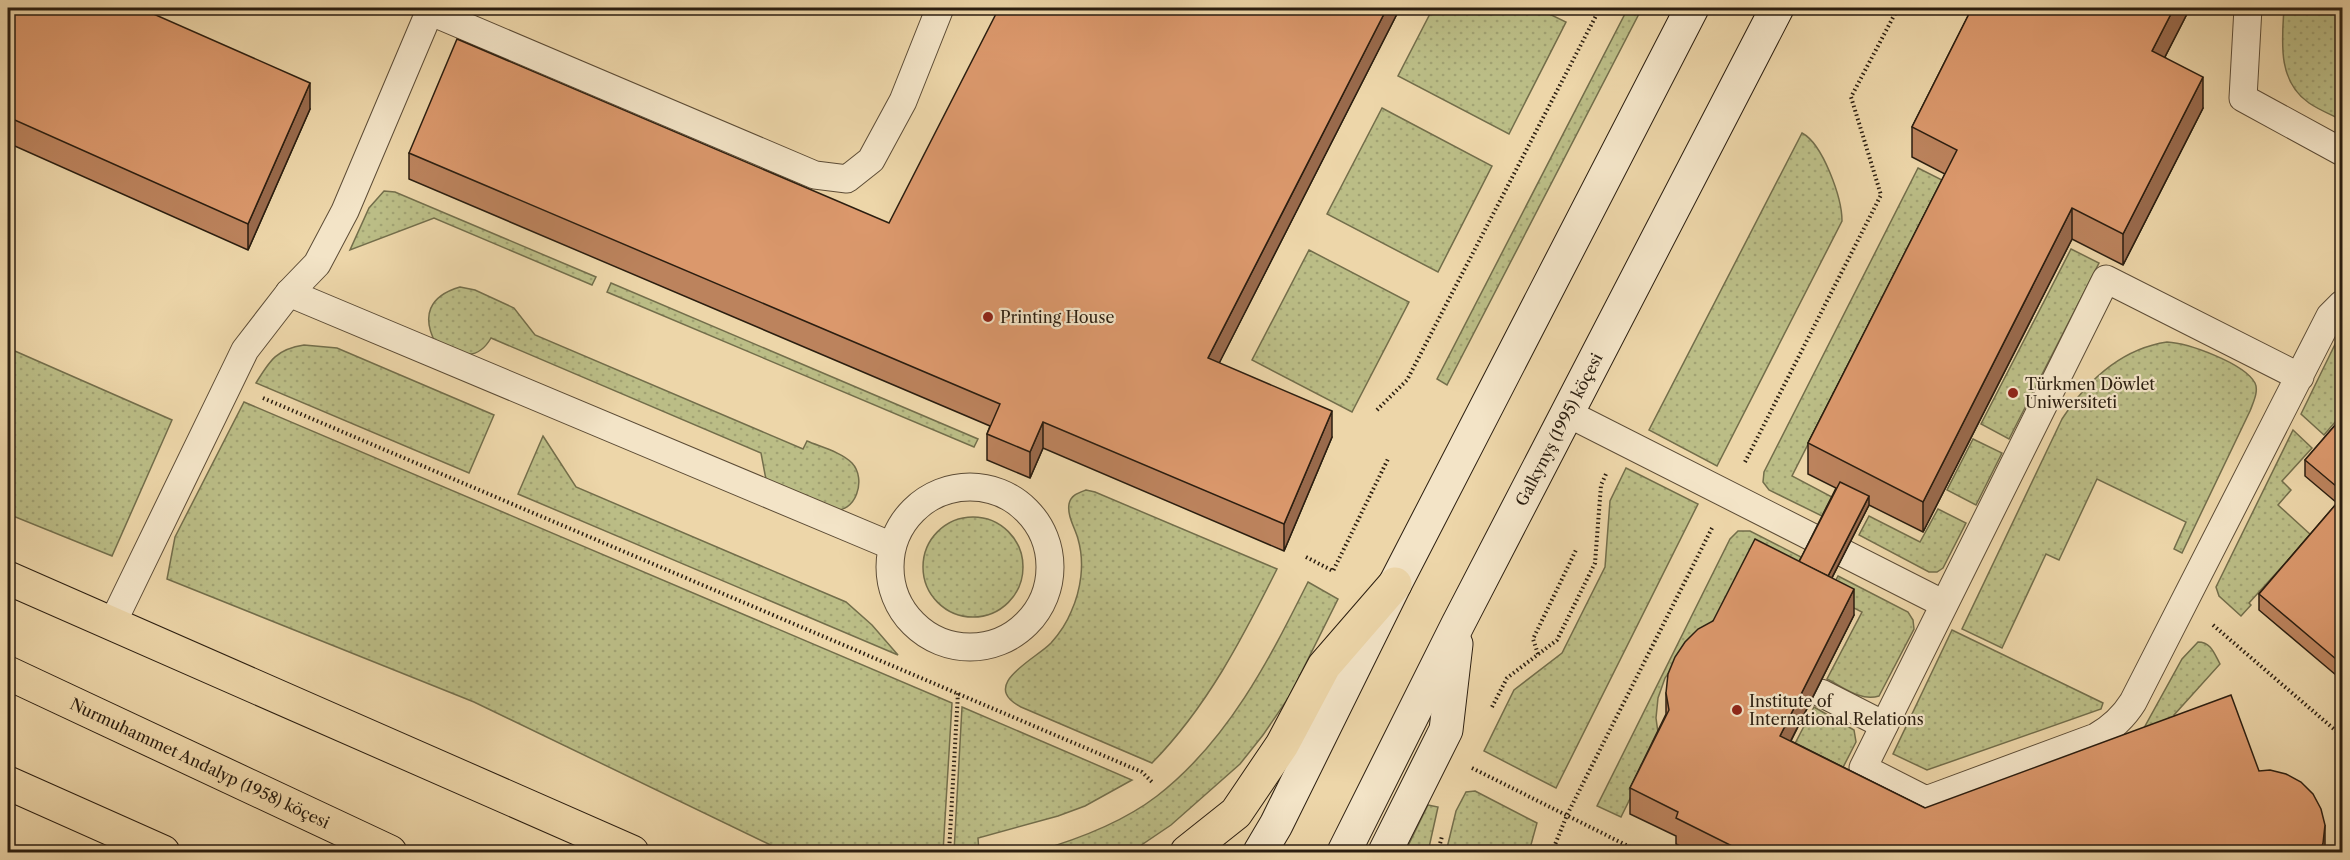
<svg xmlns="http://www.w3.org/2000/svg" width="2350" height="860" font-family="'Libre Caslon Text',serif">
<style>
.green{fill:url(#green-dots);stroke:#736e4b;stroke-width:1.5}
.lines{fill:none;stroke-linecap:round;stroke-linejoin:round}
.service-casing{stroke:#5c4c36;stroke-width:29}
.secondary-casing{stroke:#2b1e10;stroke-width:35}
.primary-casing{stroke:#2b1e10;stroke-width:35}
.path{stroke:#2b1e10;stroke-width:4;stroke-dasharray:1.5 3;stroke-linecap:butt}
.service{stroke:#f3e4c7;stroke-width:27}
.secondary{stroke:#f3e4c7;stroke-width:33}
.primary{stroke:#edd6a9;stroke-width:33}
.wall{fill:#bc835d;stroke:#2b1e10;stroke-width:1.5}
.shaded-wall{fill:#996a4c;stroke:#2b1e10;stroke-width:1.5}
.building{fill:#db986c;stroke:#2b1e10;stroke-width:1.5}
.poi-dot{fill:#8f2418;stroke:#f3e4c7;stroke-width:2}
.labels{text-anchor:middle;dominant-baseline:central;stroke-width:4.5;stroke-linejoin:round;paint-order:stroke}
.poi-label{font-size:16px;fill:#2b1e10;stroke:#f3e4c7;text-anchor:start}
.street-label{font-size:16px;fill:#2b1e10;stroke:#f3e4c7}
</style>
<defs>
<pattern id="green-dots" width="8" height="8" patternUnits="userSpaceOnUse" patternTransform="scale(1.5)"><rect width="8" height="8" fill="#bbbd86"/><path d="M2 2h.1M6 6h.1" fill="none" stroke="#a1a273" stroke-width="1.8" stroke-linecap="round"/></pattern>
</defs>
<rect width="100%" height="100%" fill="#edd6a9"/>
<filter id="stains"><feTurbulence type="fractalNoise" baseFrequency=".00333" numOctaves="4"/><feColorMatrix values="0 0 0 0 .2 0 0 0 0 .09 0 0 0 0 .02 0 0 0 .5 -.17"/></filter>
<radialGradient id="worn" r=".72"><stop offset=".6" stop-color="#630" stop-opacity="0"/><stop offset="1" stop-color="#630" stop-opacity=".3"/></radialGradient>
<!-- green -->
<g class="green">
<path d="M1433 8H1537L1566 22 1509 134 1398 76Z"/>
<path d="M1628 8H1642L1447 385 1437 379Z"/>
<path d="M2284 8H2342V120C2332 115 2319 110 2309 103 2277 81 2282 41 2284 8Z"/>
<path d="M1382 108 1492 166 1438 272 1327 214Z"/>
<path d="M1802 133C1823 144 1842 198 1842 221L1717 466 1649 430Z"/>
<path d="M1918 168 1942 180 1792 476 1832 497 1822 516 1769 490 1763 482 1764 472Z"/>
<path d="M384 191 395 192 596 277 592 285 434 218 350 250 369 208Z"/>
<path d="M2071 249 2099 263 2009 439 1981 424Z"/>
<path d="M1309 250 1409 302 1352 412 1252 360Z"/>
<path d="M611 283 978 439 974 447 607 292Z"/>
<path d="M460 287 475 290 514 308 535 335 803 449 807 441C821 447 841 452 852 463 867 479 856 514 832 510 814 507 785 492 767 485L761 453 491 338C476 364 458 353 436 344 421 316 429 296 460 287Z"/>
<path d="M2342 330V414L2324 435 2301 414Z"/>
<path d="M2167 342C2188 343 2244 363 2255 383 2259 391 2253 403 2250 411L2182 553 2174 549 2186 522 2097 479 2059 560 2046 554 2002 648 1962 629 2062 419C2087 381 2120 349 2167 342Z"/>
<path d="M304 345 337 348 494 415 469 473 256 383C270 360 277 349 304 345Z"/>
<path d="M8 348 172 420 112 556 8 514Z"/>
<path d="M244 402 952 703 943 852H790L781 850 474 702 167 579 175 537Z"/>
<path d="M2293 430 2312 448 2282 481 2291 490 2278 505 2311 535 2249 603 2251 605 2241 616 2219 596 2216 587Z"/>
<path d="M543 436 576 487 846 602 872 625 898 655 518 494Z"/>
<path d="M1973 439 2002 453 1976 505 1947 490Z"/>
<path d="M1626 468 1698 504 1556 788 1484 751 1514 690 1562 653 1605 567 1610 501Z"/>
<path d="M1086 490 1095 492 1277 569C1242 639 1207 707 1152 763L1021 707C978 685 1036 659 1051 643 1059 634 1067 622 1071 612 1081 590 1085 563 1078 539 1075 528 1067 516 1069 504 1071 495 1078 493 1086 490Z"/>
<path d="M1938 509 1966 523 1943 568 1937 572H1929L1859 535 1869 516 1920 542Z"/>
<circle cx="973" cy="567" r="50"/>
<path d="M1738 531H1750L1801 557 1792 576 1677 661 1665 678 1658 698 1656 718 1659 740 1621 817 1597 806 1730 539Z"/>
<path d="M1838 576 1908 612 1913 620 1914 629 1879 696C1861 702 1843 687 1827 679L1862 612 1828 595Z"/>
<path d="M1308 582 1338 599 1289 697 1263 735 1240 764 1171 825 1131 852H1034C1076 840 1122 823 1157 796 1228 741 1269 660 1308 582Z"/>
<path d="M1952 630 2103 703 2101 709 1927 770 1893 754Z"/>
<path d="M2198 642C2211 642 2214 653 2220 664L2174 715 2188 727 2144 728 2182 659Z"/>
<path d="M962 707 1132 780 1085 806 1058 816 978 838 979 852H954Z"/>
<path d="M1814 707 1854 730 1856 742 1835 783 1787 759Z"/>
<path d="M1475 791 1537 823 1529 852H1446L1456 811 1466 792Z"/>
<path d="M1428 805 1438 807 1428 852H1405Z"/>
</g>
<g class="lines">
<defs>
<g id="service">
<path d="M2248 8 2243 98 2342 152"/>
<path d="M429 11 815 175 847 179 871 160 903 101 940 8"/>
<path d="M289 293 892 546"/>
<path d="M2300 377 2106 279 1863 768 1926 800 2096 737C2112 728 2123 718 2133 702L2330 316 2342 304"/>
<path d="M1567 413 1944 604"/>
<circle cx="970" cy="567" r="80"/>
<path d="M112 624 245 350 289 293 317 264 345 211 431 8"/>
<path d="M1821 693 1884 725"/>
</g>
<g id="secondary">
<path d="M1260 852 1276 825 1395 584 1692 8"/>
<path id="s1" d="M1344 852 1458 624 1777 8"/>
<path d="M1385 852 1446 730 1456 644"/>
</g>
<g id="primary">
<path d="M8 578 632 852"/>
<path id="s2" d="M8 673 390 852"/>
<path d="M8 783 163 852"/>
<path d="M1187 852 1236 813 1282 745 1324 666 1395 584"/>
</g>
</defs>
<!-- service casing -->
<use href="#service" class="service-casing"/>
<!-- secondary casing -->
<use href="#secondary" class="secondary-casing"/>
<!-- primary casing -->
<use href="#primary" class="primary-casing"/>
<!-- path -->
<g class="path">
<path d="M263 398 1142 772 1153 783"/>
<path d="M1377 410 1407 380 1600 8"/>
<path d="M1745 462 1881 195 1851 97 1898 8"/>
<path d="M1306 557 1333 571 1389 457"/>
<path d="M2213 625 2342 736"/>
<path d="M1538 654 1533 639 1576 550"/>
<path d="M1492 707 1507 678 1557 640 1595 563 1601 485 1606 474"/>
<path d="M1472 768 1640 852"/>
<path d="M949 852 958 693"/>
<path d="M1438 852 1442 836"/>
<path d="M1552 852 1567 815 1712 528"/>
</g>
<!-- service -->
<use href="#service" class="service"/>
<!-- secondary -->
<use href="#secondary" class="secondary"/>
<!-- primary -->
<use href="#primary" class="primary"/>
</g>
<!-- wall -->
<g class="wall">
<path d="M8 8 310 109 248 250 8 143Z"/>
<path d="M1400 8 1219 363 1332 437 1284 551 1043 448 1030 478 987 460V434L990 426 409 179V153L889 223Z"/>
<path d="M1972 8H2190L2165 57 2203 108 2123 265 2072 239 1923 532 1869 505 1832 578 1854 615 1791 741 1925 808 2259 771 2325 852H1692L1676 844V836L1630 814V788L1666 714V693L1713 621 1799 562 1836 488 1808 474V443L1945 174 1912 157V127Z"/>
<path d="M2343 416V681L2259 610V594L2337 503 2305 476V460Z"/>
</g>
<!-- shaded-wall -->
<g class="shaded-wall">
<path d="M1387 8H1400L1208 385V358Z"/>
<path d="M2174 8H2190L2152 82V51Z"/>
<path d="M2203 77V108L2123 265V234Z"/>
<path d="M310 83V109L248 250V224Z"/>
<path d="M2072 208V239L1923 532V502Z"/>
<path d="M1332 411V437L1284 551V524Z"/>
<path d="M1043 422V448L1030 478V452Z"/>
<path d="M1869 496V505L1821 599V590Z"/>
<path d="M1854 589V615L1780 762V736Z"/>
<path d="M2325 825V852H2320Z"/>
</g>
<!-- building -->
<g class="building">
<path d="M8 8H140L310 83 248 224 8 117Z"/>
<path d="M999 8H1387L1208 358 1332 411 1284 524 1043 422 1030 452 987 434 1000 404 409 153 457 39 889 223Z"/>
<path d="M1972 8H2174L2152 51 2203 77 2123 234 2072 208 1923 502 1808 443 1957 150 1912 127Z"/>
<path d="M2343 416V492L2305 460Z"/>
<path d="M1840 482 1869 496 1828 576 1799 562Z"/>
<path d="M2343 496V665L2259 594Z"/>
<path d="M1755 539 1854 589 1780 736 1925 808 2231 695 2259 771 2270 770 2286 774 2301 782 2313 794 2321 809 2325 825 2323 843 2320 852H1744L1676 818 1678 812 1630 788 1669 710 1666 693 1668 674 1675 657 1685 642 1698 629 1713 621Z"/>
</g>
<!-- markers -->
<g class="poi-dot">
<circle cx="988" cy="317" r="6"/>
<circle cx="2013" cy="393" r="6"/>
<circle cx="1737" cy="710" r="6"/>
</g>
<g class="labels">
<!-- poi labels -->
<g class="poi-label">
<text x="1000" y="317">Printing House</text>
<text x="2025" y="384">Türkmen Döwlet<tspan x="2025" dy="18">Uniwersiteti</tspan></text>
<text x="1749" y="701">Institute of<tspan x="1749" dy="18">International Relations</tspan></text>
</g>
<!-- street labels -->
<g class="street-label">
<text stroke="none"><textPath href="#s1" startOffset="474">Galkynyş (1995) köçesi</textPath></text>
<text stroke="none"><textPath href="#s2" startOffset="212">Nurmuhammet Andalyp (1958) köçesi</textPath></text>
</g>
</g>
<!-- margin -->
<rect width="2350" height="860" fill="none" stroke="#edd6a9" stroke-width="30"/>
<rect x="9" y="9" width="2332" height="842" fill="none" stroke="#2b1e10" stroke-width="3"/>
<rect x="15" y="15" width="2320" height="830" fill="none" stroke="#2b1e10" stroke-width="1.5"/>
<rect width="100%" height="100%" filter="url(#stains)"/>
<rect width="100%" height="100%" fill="url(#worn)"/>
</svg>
